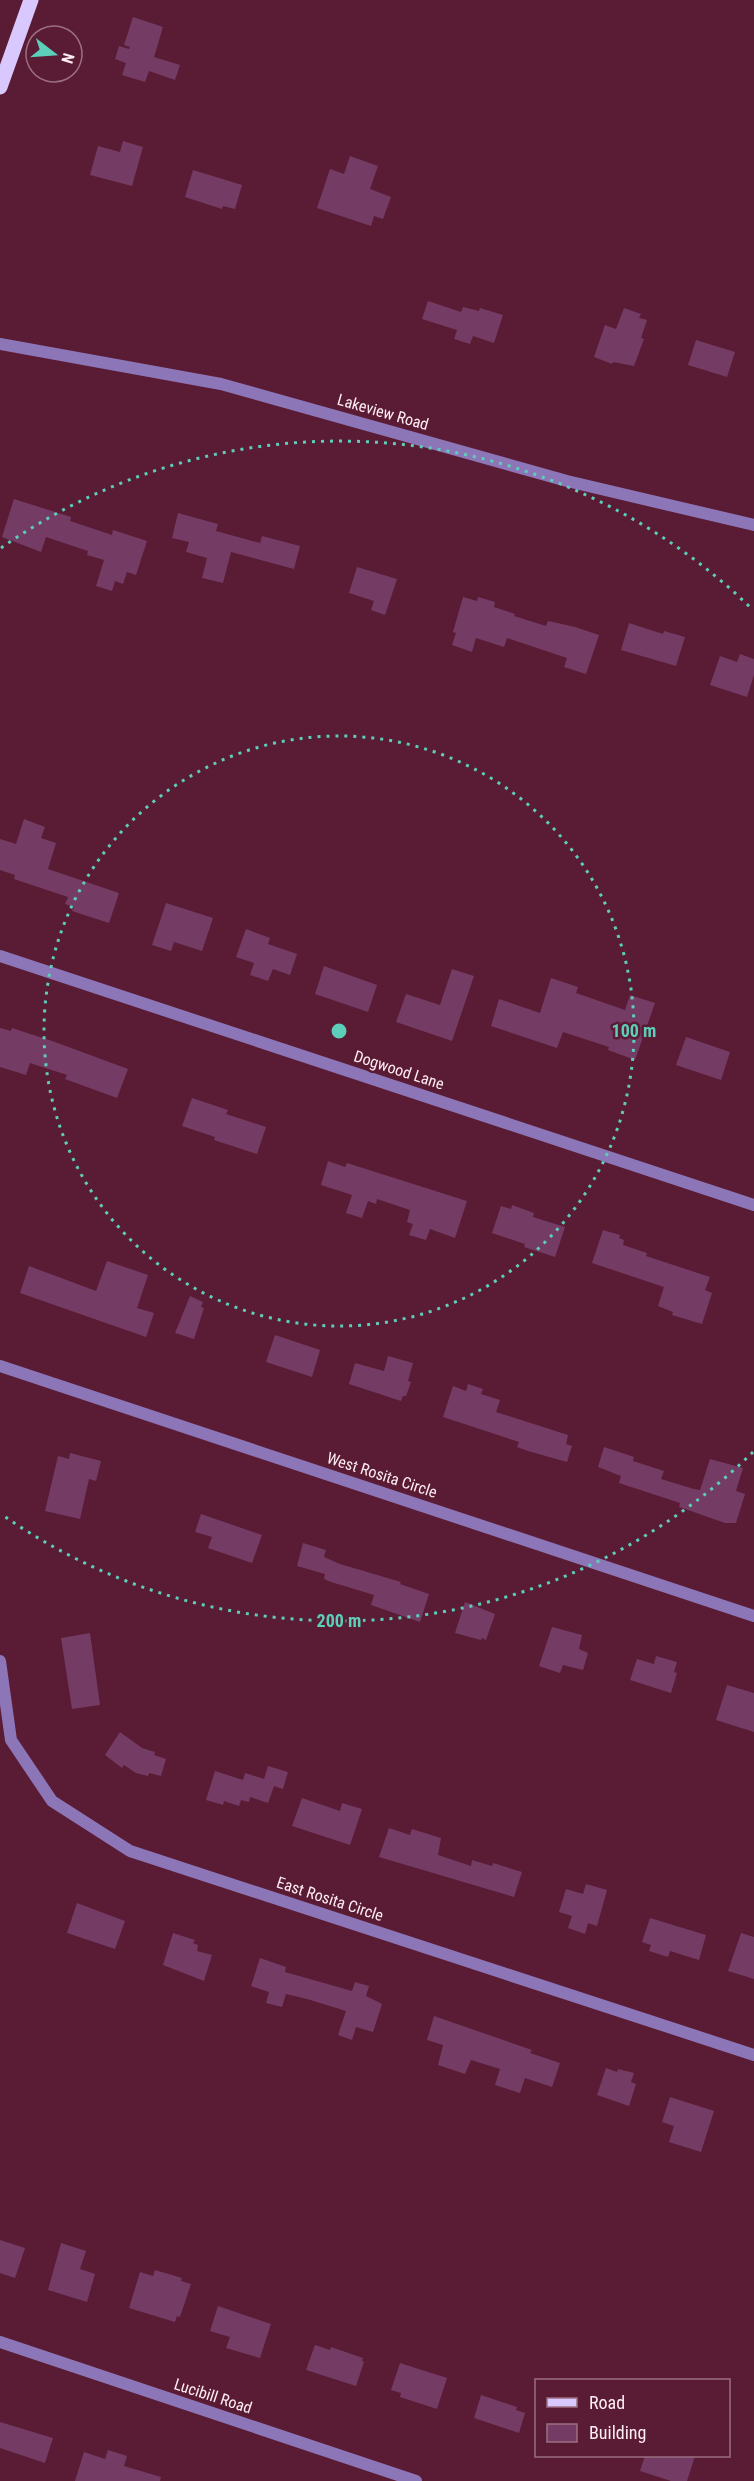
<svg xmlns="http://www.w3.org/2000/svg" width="754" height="2481" font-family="'Roboto Condensed',sans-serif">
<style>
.building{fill:#743c64}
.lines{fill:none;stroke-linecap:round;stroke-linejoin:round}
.minor{stroke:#8c76b8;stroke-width:12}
.tertiary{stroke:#8c76b8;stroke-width:12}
.primary{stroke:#d9c8fe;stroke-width:15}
.ring{fill:none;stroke:#5dceb9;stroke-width:3;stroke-dasharray:3 6}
.labels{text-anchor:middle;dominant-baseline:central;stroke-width:5;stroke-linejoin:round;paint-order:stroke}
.street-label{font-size:16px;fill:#feedf2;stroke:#5a1b34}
.centre{fill:#5dceb9;stroke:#5a1b34;stroke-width:3}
.ring-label{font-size:18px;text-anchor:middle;font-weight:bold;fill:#5dceb9;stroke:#5a1b34;stroke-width:5;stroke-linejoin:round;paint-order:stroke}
</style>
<rect width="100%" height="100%" fill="#5a1b34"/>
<!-- building -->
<g class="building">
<path d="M133 17 163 27 154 57 180 65 175 80 149 71 145 82 122 75 126 63 115 59 119 46 129 49 130 47 124 45Z"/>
<path d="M123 141 143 147 132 186 90 175 98 146 120 152Z"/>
<path d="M350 156 378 166 370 189 391 197 383 219 374 216 371 226 317 208 330 169 344 174Z"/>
<path d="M193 170 242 185 235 209 223 206 222 209 185 197Z"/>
<path d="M428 301 461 312 463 307 479 311 480 308 503 315 494 343 473 336 470 344 454 339 457 330 422 319Z"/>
<path d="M624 308 641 314 639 318 647 320 641 338 644 339 634 366 613 362 612 364 594 357 605 325 616 329Z"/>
<path d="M696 340 735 352 727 377 688 365Z"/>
<path d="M14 499 71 517 70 521 112 535 113 530 147 541 136 575 127 572 123 584 115 581 112 591 96 586 104 560 87 555 88 551 46 537 41 552 2 537Z"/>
<path d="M178 513 218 524 216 531 260 543 262 536 300 546 294 569 231 552 223 583 202 578 207 558 186 552 189 542 172 538Z"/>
<path d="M357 567 397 579 385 615 371 610 374 601 349 593Z"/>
<path d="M463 597 477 601 478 597 495 602 494 607 515 614 514 616 546 626 548 621 575 627 599 635 586 674 564 667 567 658 507 638 504 647 476 638 472 652 452 645 456 633 453 632Z"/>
<path d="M629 623 663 634 664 631 685 637 676 666 621 650Z"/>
<path d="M740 654 754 659V675L747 697 710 685 720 656 737 662Z"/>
<path d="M24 819 45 827 41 838 56 843 48 869 119 893 109 923 72 911 74 907 65 904 68 897 14 879 15 875 0 870V839L16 844Z"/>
<path d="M166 903 213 918 202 951 174 942 171 951 152 945Z"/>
<path d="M246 929 270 938 268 944 297 954 290 975 273 969 268 981 250 975 254 963 236 957Z"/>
<path d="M324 966 377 985 368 1012 315 994Z"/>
<path d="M452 969 474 976 452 1041 396 1022 406 994 440 1005Z"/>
<path d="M551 978 578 987 576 993 625 1010 630 995 655 1003 635 1060 608 1050 609 1047 563 1032 557 1048 491 1026 499 999 540 1013Z"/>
<path d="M0 1028 11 1031 12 1028 55 1042 128 1069 117 1098 65 1079 67 1075 30 1063 26 1075 0 1067Z"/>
<path d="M686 1037 730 1052 721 1080 676 1065Z"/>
<path d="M192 1098 228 1110 226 1114 266 1127 257 1154 214 1140 215 1137 182 1126Z"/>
<path d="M328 1161 345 1167 347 1163 467 1201 455 1238 430 1229 426 1240 409 1235 413 1224 407 1222 410 1210 377 1199 376 1204 368 1201 362 1218 346 1213 352 1195 321 1185Z"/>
<path d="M512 1205 534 1213 533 1217 565 1227 555 1257 524 1247 525 1244 492 1233 501 1206 511 1209Z"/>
<path d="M603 1230 620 1235 619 1238 624 1240 623 1245 647 1253 646 1256 710 1277 705 1290 712 1293 702 1324 672 1315 673 1312 658 1306 664 1287 592 1263Z"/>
<path d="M107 1261 148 1275 137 1308 154 1313 146 1337 20 1293 29 1266 96 1291Z"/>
<path d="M190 1296 203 1302 201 1307 204 1308 194 1339 175 1333Z"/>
<path d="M275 1335 320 1350 312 1377 266 1362Z"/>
<path d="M388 1356 413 1363 408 1381 411 1382 406 1396H403L401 1401 349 1384 355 1363 384 1371Z"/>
<path d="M468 1384 483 1389 481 1394 500 1400 496 1412 568 1435 566 1444 572 1446 567 1462 528 1451 517 1447 519 1442 443 1417 453 1386 466 1391Z"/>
<path d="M604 1447 634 1457 633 1461 664 1471 661 1479 694 1489 700 1490 710 1459 743 1468 736 1491 745 1494 736 1523H725L688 1510 679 1507 680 1503 619 1483 621 1476 598 1467Z"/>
<path d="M70 1453 101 1461 96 1481 89 1479 80 1519 45 1511 58 1456 69 1459Z"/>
<path d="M201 1514 262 1535 252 1563 208 1548 212 1537 195 1532Z"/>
<path d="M303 1543 326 1550 324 1557 340 1564 401 1582 400 1584 429 1594 420 1622 371 1605 374 1595 331 1582 324 1579 325 1574 297 1566Z"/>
<path d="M465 1602 495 1614 486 1640 482 1638 481 1640 455 1633Z"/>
<path d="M552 1627 582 1635 579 1649 588 1653 583 1670 563 1665 560 1673 539 1666Z"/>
<path d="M90 1633 100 1705 72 1709 61 1638Z"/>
<path d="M656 1656 677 1662 674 1672 677 1673 671 1693 630 1680 637 1659 654 1664Z"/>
<path d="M727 1685 754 1693V1732L716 1720Z"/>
<path d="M120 1732 142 1748 155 1752 154 1755 166 1759 161 1776 149 1773 148 1776 136 1773 124 1765 122 1768 105 1755Z"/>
<path d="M268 1766 288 1772 283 1789 274 1786 268 1803 250 1797 249 1802 241 1800 239 1806 224 1801 223 1805 206 1800 215 1771 243 1780 245 1773 264 1779Z"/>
<path d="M302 1798 340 1811 342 1803 362 1809 350 1845 292 1826Z"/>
<path d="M389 1828 410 1835 412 1829 441 1838 438 1855 471 1866 472 1860 492 1866 493 1863 522 1872 514 1897 379 1857Z"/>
<path d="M586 1884 607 1890 597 1926 588 1923 585 1934 568 1928 572 1916 559 1912 566 1889 583 1894Z"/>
<path d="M77 1903 125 1921 115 1949 67 1933Z"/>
<path d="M650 1918 706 1935 699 1960 670 1951 668 1957 649 1951 651 1945 642 1942Z"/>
<path d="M173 1933 195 1940 193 1943 198 1945 197 1951 212 1955 204 1981 163 1965Z"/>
<path d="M741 1933 754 1937V1979L728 1971Z"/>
<path d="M260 1958 286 1967 285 1972 352 1991 355 1982 369 1986 366 1996 382 2004 373 2032 356 2027 352 2040 338 2035 346 2011 307 1999 286 1994 282 2007 266 2003 269 1992 251 1986Z"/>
<path d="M434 2016 532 2050 530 2053 560 2063 552 2087 525 2078 520 2093 495 2085 500 2069 471 2060 465 2074 438 2065 443 2045 427 2040Z"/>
<path d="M606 2068 617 2072 618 2069 634 2073 631 2082 636 2084 629 2106 597 2095Z"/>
<path d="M670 2097 714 2111 701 2152 669 2142 674 2126 662 2122Z"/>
<path d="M0 2240 25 2248 15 2278 0 2273Z"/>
<path d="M61 2243 86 2251 80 2269 95 2274 87 2302 48 2290Z"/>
<path d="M155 2270 182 2278 181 2281 191 2284 180 2317 177 2316 175 2322 129 2308 140 2272 153 2276Z"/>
<path d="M218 2306 271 2324 260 2358 226 2348 230 2337 210 2331Z"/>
<path d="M315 2345 330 2350 331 2347 363 2358 362 2361 364 2362 356 2386 306 2370Z"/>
<path d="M400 2363 447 2378 437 2409 400 2397 401 2393 391 2390Z"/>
<path d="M481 2395 517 2407 516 2410 525 2413 519 2433 474 2418Z"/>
<path d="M0 2422 53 2438 45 2463 0 2448Z"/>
<path d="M108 2450 127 2456 124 2466 161 2477 160 2481H75L84 2452 105 2459Z"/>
<path d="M645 2456H695L687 2481H671L640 2471Z"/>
</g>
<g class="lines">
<!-- minor -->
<g class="minor">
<path d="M0 956 754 1205"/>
<path d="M0 1366 754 1616"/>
<path d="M0 1661 11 1740 52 1801 130 1851 754 2055"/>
<path d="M0 2342 416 2481"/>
</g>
<!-- tertiary -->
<path class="tertiary" d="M0 344 221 384 567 481 754 525"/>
<!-- primary -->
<path class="primary" d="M0 87 31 0"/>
</g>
<!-- distance rings -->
<g class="ring">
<circle cx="339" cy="1031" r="295"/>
<path d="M753 1452A590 590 0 0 1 1 1514M1 548A590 590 0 0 1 753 610"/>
</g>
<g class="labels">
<!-- street labels -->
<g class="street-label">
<text transform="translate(383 412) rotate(16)">Lakeview Road</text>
<text transform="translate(399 1070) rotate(18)">Dogwood Lane</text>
<text transform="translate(382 1475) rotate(18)">West Rosita Circle</text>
<text transform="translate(330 1899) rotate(18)">East Rosita Circle</text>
<text transform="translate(213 2396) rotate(18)">Lucibill Road</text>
</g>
</g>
<circle cx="339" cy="1031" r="9" class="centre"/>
<g class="ring-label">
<text x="634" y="1037">100 m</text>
<text x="339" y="1627">200 m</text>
</g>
<!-- legend -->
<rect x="535" y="2379" width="195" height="78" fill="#5a1b34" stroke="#9c6f80" stroke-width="1.5"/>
<rect x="547" y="2398" width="30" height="9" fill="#d9c8fe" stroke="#9c6f80" stroke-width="1.5"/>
<text x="589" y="2409" font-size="18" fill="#feedf2">Road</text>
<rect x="547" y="2424" width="30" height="18" fill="#743c64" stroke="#9c6f80" stroke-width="1.5"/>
<text x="589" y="2439" font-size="18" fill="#feedf2">Building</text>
<!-- north arrow -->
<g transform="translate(54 54) rotate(107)"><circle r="28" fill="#5a1b34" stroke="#9c6f80" stroke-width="1.5"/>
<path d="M0-4.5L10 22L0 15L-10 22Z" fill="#5dceb9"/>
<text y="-9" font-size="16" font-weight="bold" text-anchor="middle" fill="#feedf2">N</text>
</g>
</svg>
